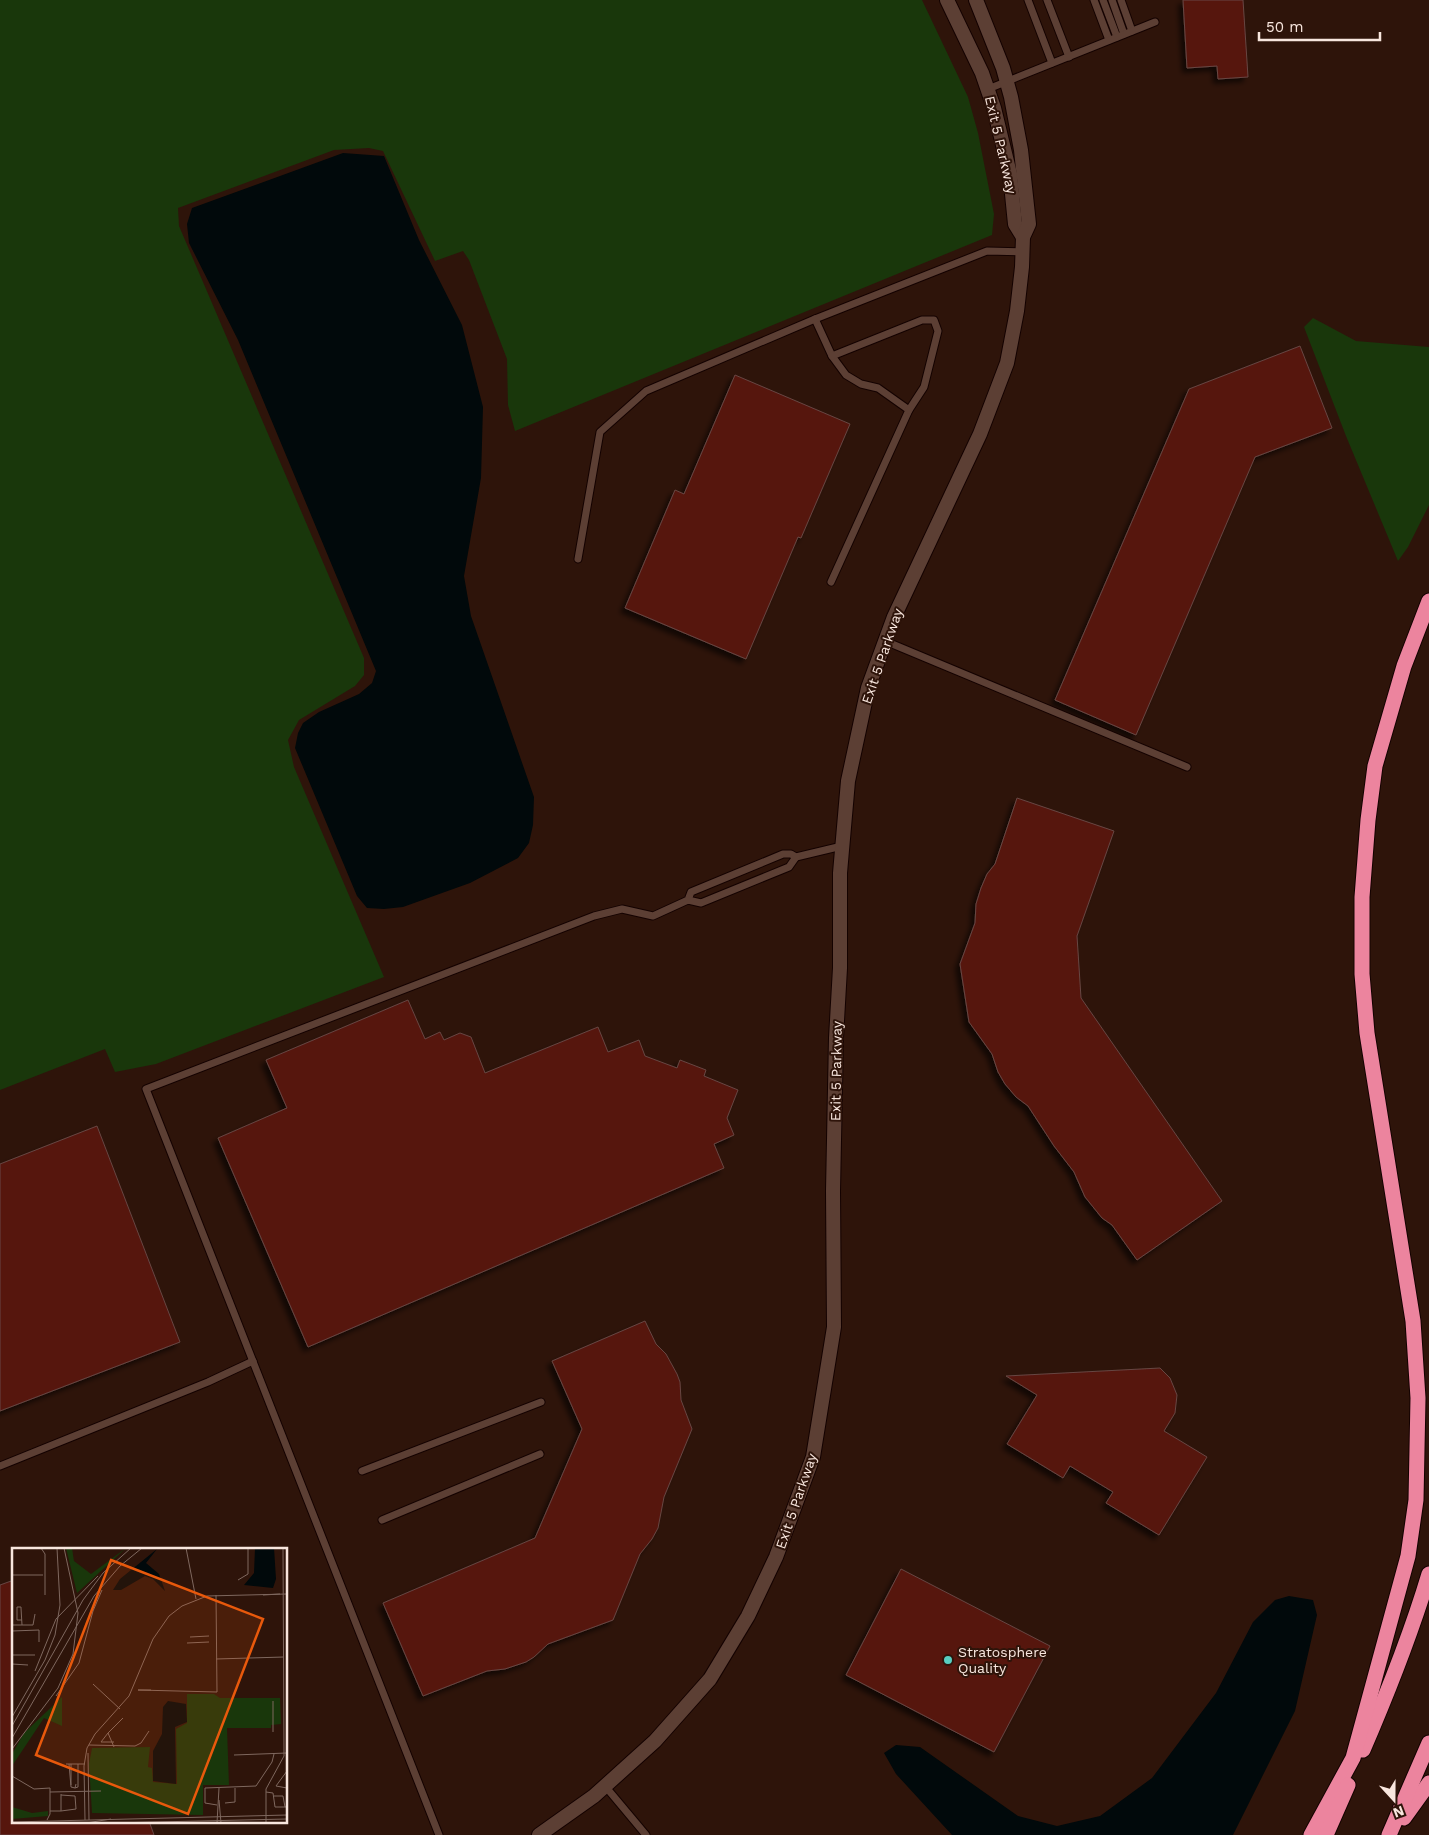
<svg xmlns="http://www.w3.org/2000/svg" width="1429" height="1835" font-family="'Work Sans',sans-serif">
<style>
.green{fill:#19370b}
.water{fill:#01090b}
.building{fill:#571510;stroke:#674742;filter:url(#shadow)}
.lines{fill:none;stroke-linecap:round;stroke-linejoin:round}
.service-casing{stroke:#140200;stroke-width:9}
.minor-casing{stroke:#140200;stroke-width:16}
.motorway-casing{stroke:#140200;stroke-width:17}
.service{stroke:#5c3f34;stroke-width:7}
.minor{stroke:#5c3f34;stroke-width:14}
.motorway{stroke:#ec849e;stroke-width:15}
.poi-dot{fill:#58cec0;stroke:#2e140a;stroke-width:2}
.labels{text-anchor:middle;dominant-baseline:central;stroke-width:4;stroke-linejoin:round;paint-order:stroke}
.street-label{font-size:14px;fill:#f8e6de;stroke:#2e140a}
.poi-label{font-size:14px;fill:#f8e6de;stroke:#2e140a;text-anchor:start}
.inset-road{fill:none;stroke:#7f685f;stroke-width:1}
.view{fill:#e8590c;fill-opacity:0.15;stroke:#e8590c;stroke-width:2.5}
.inset-edge{fill:none;stroke:#f8e6de;stroke-width:2.5}
</style>
<defs>
<filter id="shadow"><feDropShadow dx="-4.5" dy="4.5" stdDeviation="2.5" flood-color="#0009"/></filter>
</defs>
<rect width="100%" height="100%" fill="#2e140a"/>
<!-- green -->
<g class="green">
<path d="M0 0H922L968 97 978 133 994 214 992 235 515 431 508 405 507 359 469 260 463 251 435 261 383 151 369 148 334 150 178 208 179 226 364 658V675L355 686 299 720 288 740 294 767 384 977 156 1064 115 1072 105 1049 0 1090Z"/>
<path d="M1313 318 1356 341 1429 347V505L1408 547 1398 561 1346 436 1304 327Z"/>
</g>
<!-- water -->
<g class="water">
<path d="M343 153 384 156 419 240 462 325 483 407 481 478 464 576 471 616 534 797 533 825 529 843 518 858 470 883 403 907 384 909 367 908 357 896 295 748 298 733 303 723 319 712 359 694 372 683 376 671 238 340 189 243 187 224 192 208Z"/>
<path d="M1289 1596 1313 1600 1317 1615 1295 1711 1233 1835H952L896 1774 884 1753 896 1745 920 1747 1018 1816 1057 1826 1100 1816 1152 1778 1216 1693 1253 1622 1275 1600Z"/>
</g>
<!-- building -->
<g class="building">
<path d="M1183 0H1243L1248 77 1218 79 1217 66 1187 68Z"/>
<path d="M1300 346 1332 428 1255 457 1136 735 1055 700 1189 389Z"/>
<path d="M735 375 850 424 801 538 798 537 746 659 625 608 675 490 684 494Z"/>
<path d="M1017 798 1114 831 1077 936 1081 998 1222 1201 1137 1260 1112 1225 1102 1218 1085 1197 1074 1172 1054 1146 1028 1106 1016 1097 1005 1084 998 1072 992 1054 969 1022 960 964 975 923 976 904 981 888 987 874 995 864Z"/>
<path d="M408 1000 425 1039 440 1032 444 1040 460 1033 471 1037 485 1073 598 1027 608 1052 639 1040 645 1056 677 1068 680 1060 706 1070 704 1076 738 1090 727 1118 734 1135 714 1144 724 1168 308 1347 218 1138 287 1108 266 1060Z"/>
<path d="M97 1126 180 1342 0 1411V1164Z"/>
<path d="M645 1321 656 1344 666 1354 677 1374 680 1382 681 1400 692 1429 664 1497 658 1528 652 1539 640 1554 613 1620 548 1644 534 1657 526 1662 505 1669 487 1671 423 1696 383 1603 535 1538 582 1429 552 1361Z"/>
<path d="M1160 1368 1170 1378 1177 1395 1175 1413 1164 1431 1207 1457 1159 1535 1106 1503 1113 1492 1070 1466 1063 1478 1007 1444 1037 1395 1006 1376Z"/>
<path d="M901 1569 1050 1646 994 1752 846 1675Z"/>
<path d="M14 1580V1821H149L154 1835H0V1585Z"/>
</g>
<g class="lines">
<defs>
<g id="service">
<path d="M1028 0 1052 63"/>
<path d="M1047 0 1069 57"/>
<path d="M1094 0 1109 40"/>
<path d="M1103 0 1117 37"/>
<path d="M1112 0 1124 34"/>
<path d="M1121 0 1132 31"/>
<path d="M988 89 1155 22"/>
<path d="M815 319 832 356 846 375 861 384 878 388 909 410 831 582"/>
<path d="M832 356 922 320H934L938 331 924 387 909 410"/>
<path d="M578 559 600 432 646 391 815 319 987 251 1023 252"/>
<path d="M885 641 1187 767"/>
<path d="M796 857 842 846"/>
<path d="M0 1466 208 1382 253 1361"/>
<path d="M362 1471 541 1402"/>
<path d="M382 1520 540 1454"/>
<path d="M605 1786 646 1835"/>
<path d="M439 1835 146 1089 594 916 622 909 653 916 688 900 701 903 789 867 796 857 791 854H783L691 892 688 900"/>
</g>
<g id="minor">
<path d="M947 0 982 73 994 108 1010 174 1015 224 1023 237"/>
<path d="M539 1835 594 1796 655 1741 710 1679 748 1616 776 1557 813 1457 834 1327 833 1191 836 1038 840 968V873L848 781 868 688 894 617 980 434 1007 363 1017 311 1022 267 1023 237 1029 224 1021 150 1011 97 1003 68 976 0"/>
</g>
<g id="motorway">
<path d="M1363 1750C1388 1692 1411 1634 1429 1574"/>
<path d="M1404 1818 1429 1783"/>
<path d="M1311 1835 1353 1758 1408 1556 1416 1500 1418 1398 1413 1321 1367 1033 1362 974V897L1368 820 1375 766 1404 666 1429 601"/>
<path d="M1326 1835 1348 1785"/>
<path d="M1389 1835 1429 1743"/>
</g>
</defs>
<!-- service casing -->
<use href="#service" class="service-casing"/>
<!-- minor casing -->
<use href="#minor" class="minor-casing"/>
<!-- motorway casing -->
<use href="#motorway" class="motorway-casing"/>
<!-- service -->
<use href="#service" class="service"/>
<!-- minor -->
<use href="#minor" class="minor"/>
<!-- motorway -->
<use href="#motorway" class="motorway"/>
</g>
<!-- markers -->
<circle class="poi-dot" cx="948" cy="1660" r="5"/>
<g class="labels">
<!-- street labels -->
<g class="street-label">
<text transform="translate(1001 145) rotate(77)">Exit 5 Parkway</text>
<text transform="translate(882 656) rotate(-71)">Exit 5 Parkway</text>
<text transform="translate(836 1071) rotate(-89)">Exit 5 Parkway</text>
<text transform="translate(796 1501) rotate(-71)">Exit 5 Parkway</text>
</g>
<!-- poi labels -->
<g class="poi-label">
<text x="958" y="1652">Stratosphere<tspan x="958" dy="16">Quality</tspan></text>
</g>
</g>
<!-- overview -->
<g transform="translate(12 1548)">
<rect width="275" height="275" fill="#2e140a"/>
<path d="M54 0H60L62 13 79 26 114 0 65 45ZM175 146H202L208 150H268L269 176 259 177V180H215L217 237H191V267L80 265 77 216 80 200 138 199 136 219 140 220 141 234 165 236 164 181 175 175ZM50 149V178L32 170 0 218V206L12 185ZM0 259 20 265 36 263V268L0 271Z" fill="#19370b"/>
<path d="M243 0H262L264 31 261 40 232 37 242 25ZM145 1 134 15 147 26 153 43 141 31 133 28 109 42H101L108 31ZM156 153 174 156 175 174 163 179 164 236 141 233V203L150 186 151 159Z" fill="#01090b"/>
<path class="inset-road" d="M29 0 33 6V47M174 0 184 51M0 27H31M226 32 236 26V0M251 47 268 46M10 72H5V59H9V60L10 77M0 77H21L23 66M0 83 27 82V94M178 89 197 88M175 95 197 94M0 107H23M204 111 272 109M0 116 16 117M23 123 44 71 86 28M81 136 108 161M139 142H126L205 144 204 47M44 148 67 115 81 63 90 42M0 169 33 112 43 87 48 57 45 0M0 178 71 52 91 25 119 0M261 184V153M96 185 89 194H102M0 190 82 48 108 18 130 0M77 197 123 198 129 195 137 183M102 199 96 185 111 170M0 201 46 140 61 106 66 65 52 0M76 205 77 272M222 207 275 205M54 216H73M57 216 59 239 63 240 64 236M275 223 264 238 275 240M0 228 22 241 38 240V266L35 272M59 237V216M63 240 66 239V216M38 244 89 243M254 244 261 245 263 259H275M49 247 63 248 64 261 49 263M262 248H271L273 259M207 252 209 275M213 255 223 254V240M205 257 193 255V240L244 238 260 214 262 206M38 263H49V246M73 272 72 218 75 200 83 186 117 148 141 91 157 68 170 58 195 48 275 46M0 274 275 267M74 275 99 271M100 275 275 271M205 275 207 240M254 275V241L272 208 271 0"/>
<path class="view" d="M99 12 251 71 176 266 24 207Z"/>
<rect width="275" height="275" class="inset-edge"/>
</g>
<!-- north arrow -->
<g transform="translate(1394 1800) rotate(159)" stroke="#2e140a" stroke-width="4" paint-order="stroke">
<path d="M0-4L9 19L0 12L-9 19Z" fill="#f8e6de"/>
<text y="-8" font-size="14" font-weight="bold" text-anchor="middle" fill="#f8e6de">N</text>
</g>
<!-- scale -->
<path d="M1259 32v8h121v-8" fill="none" stroke="#f8e6de" stroke-width="2.5"/>
<text x="1266" y="32" font-size="15" fill="#f8e6de" stroke="#2e140a" stroke-width="4" paint-order="stroke">50 m</text>
</svg>
